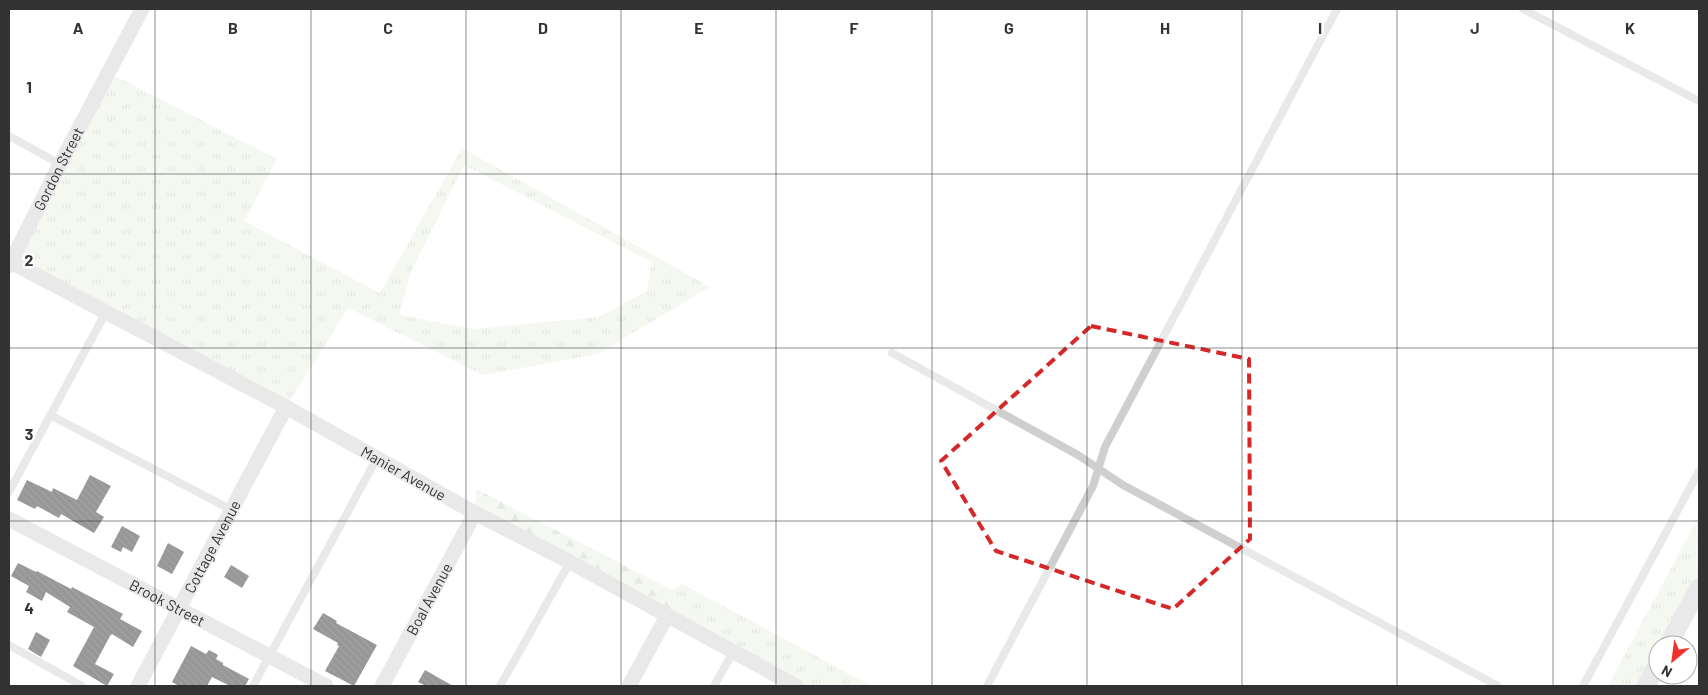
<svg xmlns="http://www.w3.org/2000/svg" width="1708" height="695" font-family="Barlow,sans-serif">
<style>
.grass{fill:url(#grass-tufts);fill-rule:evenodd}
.forest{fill:url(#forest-firs)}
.building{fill:url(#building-back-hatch)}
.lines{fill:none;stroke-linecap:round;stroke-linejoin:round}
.service{stroke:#cfcfcf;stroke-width:8}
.minor{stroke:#cfcfcf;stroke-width:15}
.tertiary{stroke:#cfcfcf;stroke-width:19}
.marked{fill:none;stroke:#d62828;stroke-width:4;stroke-dasharray:10 6;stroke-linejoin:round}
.grid{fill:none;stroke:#323232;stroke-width:1;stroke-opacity:0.55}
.labels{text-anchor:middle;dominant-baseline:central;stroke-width:5;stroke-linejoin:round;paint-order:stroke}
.street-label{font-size:15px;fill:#323232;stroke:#fff}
.grid-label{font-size:16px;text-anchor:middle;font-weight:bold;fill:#323232;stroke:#fff;stroke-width:5;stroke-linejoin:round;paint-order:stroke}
</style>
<defs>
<pattern id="grass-tufts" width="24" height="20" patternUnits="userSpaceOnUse" patternTransform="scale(1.25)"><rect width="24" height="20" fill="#e7efe0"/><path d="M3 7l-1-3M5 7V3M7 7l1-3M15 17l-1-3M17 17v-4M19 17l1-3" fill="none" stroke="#c7cdc1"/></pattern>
<pattern id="forest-firs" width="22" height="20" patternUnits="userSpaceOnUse" patternTransform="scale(1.25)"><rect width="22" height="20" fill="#e7efe0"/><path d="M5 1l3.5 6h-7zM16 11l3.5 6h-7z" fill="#c7cdc1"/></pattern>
<pattern id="building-back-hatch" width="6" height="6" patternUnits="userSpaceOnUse" patternTransform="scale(1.25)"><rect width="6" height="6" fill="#191919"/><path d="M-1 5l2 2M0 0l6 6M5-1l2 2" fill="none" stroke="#323232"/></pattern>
</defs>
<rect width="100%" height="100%" fill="#fff"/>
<!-- grass -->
<g class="grass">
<path d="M109 73 277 159 244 221 380 293 462 148 710 287 598 354 483 375 348 308 286 407 11 262ZM464 165 652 262 647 291 599 317 473 329 399 315 411 272Z"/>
<path d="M1699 516V588L1668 645H1658V664L1646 686H1608Z"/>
<path d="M682 584 872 686H796L667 616 672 590Z"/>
</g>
<!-- forest -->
<path class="forest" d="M476 489 672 590 667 616 475 513Z"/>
<!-- building -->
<g class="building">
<path d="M90 475 111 486 96 512 104 517 94 533 61 514 59 518 37 506 35 509 17 500 27 480 52 492 53 488 77 500Z"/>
<path d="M122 526 140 536 132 552 123 547 121 552 111 547Z"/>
<path d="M168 543 184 552 172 574 157 566Z"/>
<path d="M18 563 36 572 37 571 71 589 72 587 123 614 120 619 142 631 133 647 112 634 110 636 95 664 114 674 107 686 73 666 94 627 67 612 70 607 46 592 42 601 26 592 29 586 11 576Z"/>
<path d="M231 565 249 576 242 588 224 577Z"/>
<path d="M323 613 337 621 336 623 377 645 354 686 325 671 339 646 337 645 338 643 313 629Z"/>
<path d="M36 632 50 640 41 657 28 649Z"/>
<path d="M191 646 206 654 209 650 218 655 216 659 223 663V665L249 679 245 686H230L212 677 207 686H179L172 682Z"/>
<path d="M425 670 453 686H426L418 682Z"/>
</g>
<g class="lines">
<!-- service -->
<g class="service">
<path d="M1523 9 1699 101"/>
<path d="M9 136 60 164"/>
<path d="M892 353 1078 455 1123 485 1498 686"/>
<path d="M50 415 232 510"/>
<path d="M9 492 106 312"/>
<path d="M9 645 82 686"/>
<path d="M253 686 377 458"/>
<path d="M500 686 570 562"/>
<path d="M714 686 733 652"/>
<path d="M987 686 1093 486 1105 447 1337 9"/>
<path d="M1583 686 1699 471"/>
</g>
<!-- minor -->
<g class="minor">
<path id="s1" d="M9 261 286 407 475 513 570 562 796 686"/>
<path id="s2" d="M9 266 60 164 142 9"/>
<path id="s3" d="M9 519 326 686"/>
<path id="s4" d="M138 686 286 407"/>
<path id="s5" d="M382 686 475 513"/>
<path d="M629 686 667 616"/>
</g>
<!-- tertiary -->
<g class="tertiary">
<path d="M1668 645 1699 588"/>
<path d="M1646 686 1658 664"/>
</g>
</g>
<!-- marked area -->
<path d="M0 0H1708V695H0ZM1091 326 1249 359 1250 539 1173 609 996 551 941 461Z" fill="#fff" fill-opacity=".55" fill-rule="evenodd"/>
<path class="marked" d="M1091 326 1249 359 1250 539 1173 609 996 551 941 461Z"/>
<!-- grid -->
<path class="grid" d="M155 9V686M311 9V686M466 9V686M621 9V686M776 9V686M932 9V686M1087 9V686M1242 9V686M1397 9V686M1553 9V686M9 174H1699M9 348H1699M9 521H1699"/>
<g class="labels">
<!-- street labels -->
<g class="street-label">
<text stroke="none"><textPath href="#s2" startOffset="109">Gordon Street</textPath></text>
<text stroke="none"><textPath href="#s1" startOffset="448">Manier Avenue</textPath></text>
<text stroke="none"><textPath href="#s4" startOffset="158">Cottage Avenue</textPath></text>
<text stroke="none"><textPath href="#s5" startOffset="99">Boal Avenue</textPath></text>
<text stroke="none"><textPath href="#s3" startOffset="179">Brook Street</textPath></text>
</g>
</g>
<g class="grid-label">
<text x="78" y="34">A</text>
<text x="233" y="34">B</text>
<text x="388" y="34">C</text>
<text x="543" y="34">D</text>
<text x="699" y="34">E</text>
<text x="854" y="34">F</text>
<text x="1009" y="34">G</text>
<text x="1165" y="34">H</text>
<text x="1320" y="34">I</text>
<text x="1475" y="34">J</text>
<text x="1630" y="34">K</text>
<text x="29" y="93">1</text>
<text x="29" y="266">2</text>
<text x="29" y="440">3</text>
<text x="29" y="614">4</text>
</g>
<!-- border -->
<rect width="1708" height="695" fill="none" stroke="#323232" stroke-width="20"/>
<!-- north arrow -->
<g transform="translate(1673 660) rotate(209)"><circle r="24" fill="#ffffff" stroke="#adadad"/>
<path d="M0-4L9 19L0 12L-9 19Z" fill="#f1322c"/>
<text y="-8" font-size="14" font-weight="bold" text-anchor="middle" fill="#323232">N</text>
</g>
</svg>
